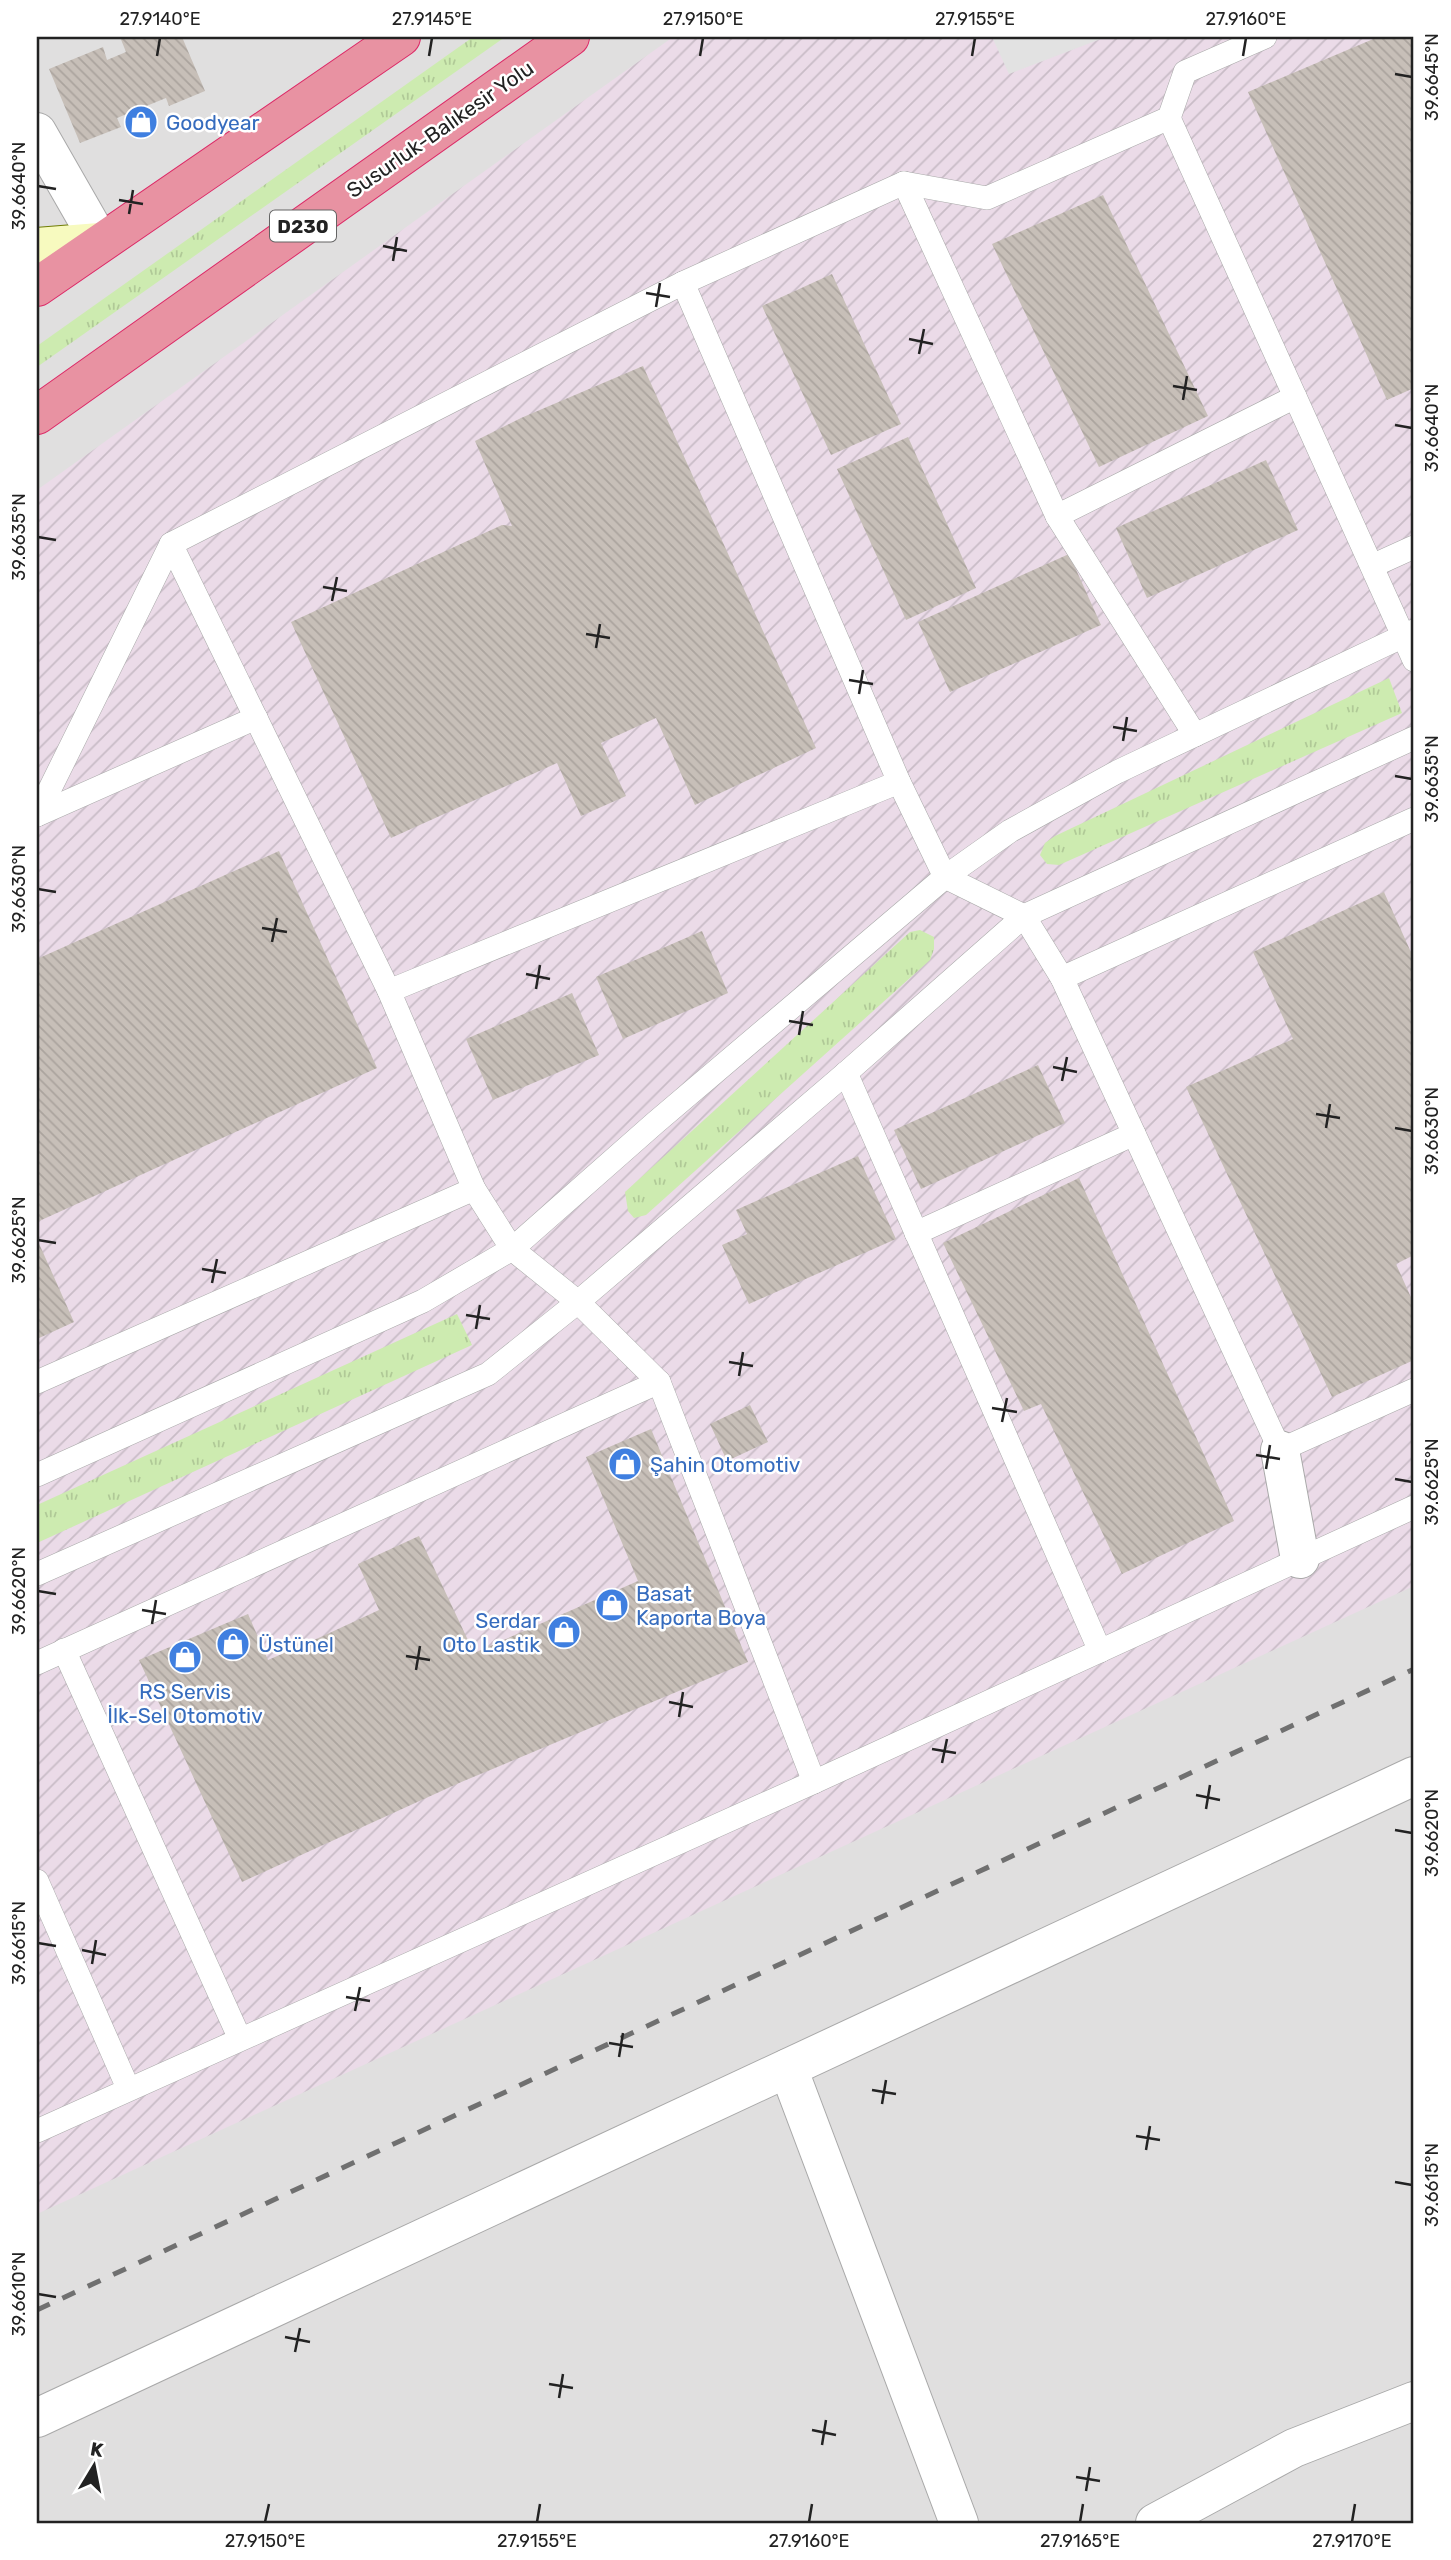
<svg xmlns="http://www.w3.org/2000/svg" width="1451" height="2560" font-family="Rubik,sans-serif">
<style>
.residential{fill:#e0dfdf}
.industrial{fill:url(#industrial-furrows)}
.grass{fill:url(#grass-tufts)}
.parking{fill:#e2e2e2}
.building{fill:url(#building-back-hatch)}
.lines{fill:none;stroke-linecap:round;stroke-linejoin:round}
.lane-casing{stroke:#a9a9a9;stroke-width:24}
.street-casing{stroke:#a9a9a9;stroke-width:40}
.secondary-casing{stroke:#707d05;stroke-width:40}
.highway-casing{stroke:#dc2a67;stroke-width:40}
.lane{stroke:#fff;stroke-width:23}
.street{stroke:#fff;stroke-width:38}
.secondary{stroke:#f7fabf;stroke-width:38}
.highway{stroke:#e892a2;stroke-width:38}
.rail{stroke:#707070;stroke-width:5;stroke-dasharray:14 14;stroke-linecap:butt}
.ticks{fill:none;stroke:#222;stroke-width:2.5}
.labels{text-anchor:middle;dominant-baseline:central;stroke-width:5;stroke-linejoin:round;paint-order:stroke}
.shield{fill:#fff;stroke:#646464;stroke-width:2}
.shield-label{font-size:19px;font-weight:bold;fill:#222}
.shop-label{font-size:21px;fill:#366cbe;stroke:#fff;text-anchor:start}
.street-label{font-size:21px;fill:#222;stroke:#fff}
.neatline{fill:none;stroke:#222;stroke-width:2.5}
.ticks-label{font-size:18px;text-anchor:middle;fill:#222}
</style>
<defs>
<pattern id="industrial-furrows" width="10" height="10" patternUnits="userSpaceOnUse" patternTransform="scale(1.75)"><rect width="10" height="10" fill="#ebdbe8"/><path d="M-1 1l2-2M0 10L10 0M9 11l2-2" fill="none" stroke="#c9bcc7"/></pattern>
<pattern id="grass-tufts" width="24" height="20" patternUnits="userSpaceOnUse" patternTransform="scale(1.75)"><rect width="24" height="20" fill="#cdebb0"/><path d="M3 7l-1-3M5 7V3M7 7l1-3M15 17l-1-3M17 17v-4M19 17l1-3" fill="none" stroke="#b0c997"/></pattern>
<pattern id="building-back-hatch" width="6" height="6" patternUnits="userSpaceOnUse" patternTransform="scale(1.75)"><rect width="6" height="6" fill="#c7bfb8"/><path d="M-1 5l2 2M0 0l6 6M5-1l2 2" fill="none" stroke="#aba49e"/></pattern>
</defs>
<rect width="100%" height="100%" fill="#f2efe9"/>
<!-- residential -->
<rect class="residential" x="37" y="37" width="1377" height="2486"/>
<!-- industrial -->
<path class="industrial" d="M673 37H1414V1586L37 2214V490Z"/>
<!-- grass -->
<g class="grass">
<path d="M473 37H505L37 367V346Z"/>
<path d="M1389 678 1402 713 1059 865 1047 864 1040 855 1045 843 1055 836Z"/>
<path d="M920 930 934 937V949L930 960 646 1215 634 1218 628 1211 625 1192 910 932Z"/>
<path d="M457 1314 472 1345 37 1543V1505Z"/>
</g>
<!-- parking -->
<path class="parking" d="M992 37H1106L1009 74Z"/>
<!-- building -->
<g class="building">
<path d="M120 37H182L205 91 169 106 166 98 117 118 121 127 80 143 49 69 103 47 107 60 126 52Z"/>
<path d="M1378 37H1414V388L1387 400 1248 92Z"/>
<path d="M1103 195 1208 416 1099 467 992 244Z"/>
<path d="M832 274 901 424 831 455 762 306Z"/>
<path d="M643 366 816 748 695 805 656 718 601 743 626 796 581 816 557 763 391 838 291 622 502 525 512 526 475 441 521 418Z"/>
<path d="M908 437 976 588 906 620 837 469Z"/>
<path d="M1266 460 1298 530 1147 598 1116 528Z"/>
<path d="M1069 554 1101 625 950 692 918 622Z"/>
<path d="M279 851 377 1068 37 1222V959Z"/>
<path d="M1384 892 1414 959V1255L1396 1264 1414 1304V1360L1332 1397 1186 1087 1293 1039 1253 952Z"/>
<path d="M702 931 728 993 623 1039 596 977Z"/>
<path d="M572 993 599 1055 493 1100 466 1039Z"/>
<path d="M1038 1065 1065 1123 921 1189 894 1130Z"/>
<path d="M858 1156 896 1239 749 1304 722 1245 747 1234 736 1210Z"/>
<path d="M1079 1178 1234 1521 1122 1574 1041 1404 1024 1411 943 1243Z"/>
<path d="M37 1239 74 1322 37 1339Z"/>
<path d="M750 1405 768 1442 727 1461 710 1424Z"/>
<path d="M651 1429 748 1662 459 1783 242 1882 139 1660 248 1614 268 1660 323 1636 379 1610 358 1564 419 1536 474 1653 638 1581 586 1457Z"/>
</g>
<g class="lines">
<defs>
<g id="lane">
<path d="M1169 118 1414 660"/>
<path d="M904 183 1057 516 1195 735"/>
<path d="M683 283 899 782 945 877 1024 916 1062 978 1280 1450 1414 1390"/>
<path d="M1057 516 1295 397"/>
<path d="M171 544 389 991 474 1189 512 1249 578 1302 659 1382 814 1782"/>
<path d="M1372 566 1414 547"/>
<path d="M37 815 171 544 683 283 904 183 987 198 1169 118 1185 72 1265 37"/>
<path d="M37 815 256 718"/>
<path d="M1062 978 1414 819"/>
<path d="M389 991 899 782"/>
<path d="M846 1073 1100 1651"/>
<path d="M916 1233 1134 1134"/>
<path d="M37 1382 474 1189"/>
<path d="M37 1475 423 1301 512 1249 655 1123 945 877 1010 831 1117 772 1414 631"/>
<path d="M37 1574 488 1374 578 1302 846 1073 1024 916 1414 738"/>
<path d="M64 1650 240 2039"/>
<path d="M37 1663 659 1382"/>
<path d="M37 1881 128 2088"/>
<path d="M37 2131 814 1782 1414 1507"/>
</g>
<g id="street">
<path d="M37 132 100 242"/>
<path d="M1280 1450 1300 1559"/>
<path d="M788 2068 959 2523"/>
<path d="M37 2418 1414 1776"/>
<path d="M1155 2523 1294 2448 1414 2401"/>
</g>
<path id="secondary" d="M37 247 100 242"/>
<g id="highway">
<path d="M37 287 401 37"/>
<path d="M37 415 570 37"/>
</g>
</defs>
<!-- lane casing -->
<use href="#lane" class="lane-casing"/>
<!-- street casing -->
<use href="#street" class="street-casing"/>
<!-- secondary casing -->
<use href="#secondary" class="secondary-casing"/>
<!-- highway casing -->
<use href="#highway" class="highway-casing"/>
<!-- lane -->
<use href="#lane" class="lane"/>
<!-- street -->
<use href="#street" class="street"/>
<!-- secondary -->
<use href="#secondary" class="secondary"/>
<!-- highway -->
<use href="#highway" class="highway"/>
<!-- rail -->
<path class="rail" d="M37 2310 1414 1669"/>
</g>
<!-- ticks -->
<path class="ticks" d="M157 56 160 38M429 56 432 38M700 56 703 38M972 56 975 38M1243 56 1246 38M1395 74 1412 77M38 186 56 189M119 200 143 204M129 214 133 190M383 246 407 251M393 261 397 237M646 293 670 297M656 307 660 283M909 339 933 344M919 354 924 329M1173 386 1197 390M1183 400 1187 376M1395 425 1412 428M38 537 56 540M323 587 347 591M332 601 337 577M586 634 610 638M596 648 600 624M849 680 873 684M859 694 863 670M1113 727 1137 731M1123 741 1127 717M1395 776 1412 779M38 889 56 892M262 928 287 932M272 942 277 918M526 974 550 979M536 989 540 965M789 1021 813 1025M799 1035 803 1011M1053 1067 1077 1072M1062 1081 1067 1057M1316 1114 1340 1118M1326 1128 1330 1104M1395 1128 1412 1131M38 1240 56 1243M202 1269 226 1273M212 1283 217 1259M466 1315 490 1319M476 1329 480 1305M729 1362 753 1366M739 1376 743 1352M992 1408 1017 1412M1002 1422 1007 1398M1256 1455 1280 1459M1266 1469 1270 1445M1395 1479 1412 1482M38 1591 56 1594M142 1610 166 1614M152 1624 156 1600M406 1656 430 1660M416 1670 420 1646M669 1702 693 1707M679 1717 683 1692M932 1749 956 1753M942 1763 947 1739M1196 1795 1220 1800M1206 1809 1210 1785M1395 1830 1412 1833M38 1943 56 1946M82 1950 106 1955M92 1964 96 1940M346 1997 370 2001M355 2011 360 1987M609 2043 633 2047M619 2057 623 2033M872 2090 896 2094M882 2104 886 2080M1136 2136 1160 2140M1146 2150 1150 2126M1395 2182 1412 2185M38 2294 56 2297M285 2337 310 2342M295 2352 300 2328M549 2384 573 2388M559 2398 563 2374M812 2430 836 2435M822 2445 826 2420M1076 2477 1100 2481M1086 2491 1090 2467M265 2522 269 2504M537 2522 540 2504M809 2522 812 2504M1080 2522 1083 2504M1352 2522 1355 2504"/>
<!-- icons -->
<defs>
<symbol id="shop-disc" viewBox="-11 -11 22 22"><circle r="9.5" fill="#3f7fe0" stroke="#fff"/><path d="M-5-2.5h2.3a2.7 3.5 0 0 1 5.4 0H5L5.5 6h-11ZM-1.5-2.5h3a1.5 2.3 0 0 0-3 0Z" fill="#fff"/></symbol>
</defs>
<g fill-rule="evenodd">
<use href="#shop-disc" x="122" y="103" width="38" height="38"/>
<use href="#shop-disc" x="606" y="1445" width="38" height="38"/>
<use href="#shop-disc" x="593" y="1586" width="38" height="38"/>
<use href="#shop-disc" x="545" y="1613" width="38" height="38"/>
<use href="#shop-disc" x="214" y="1625" width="38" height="38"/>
<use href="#shop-disc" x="166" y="1638" width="38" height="38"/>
</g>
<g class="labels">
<!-- shield labels -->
<rect class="shield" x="270" y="210.5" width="66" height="31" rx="5"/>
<g class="shield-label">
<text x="303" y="226">D230</text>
</g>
<!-- shop labels -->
<g class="shop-label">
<text x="166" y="122">Goodyear</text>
<text x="650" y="1464">Şahin Otomotiv</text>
<text x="636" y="1593">Basat<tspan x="636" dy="24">Kaporta Boya</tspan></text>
<text x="540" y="1620" text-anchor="end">Serdar<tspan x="540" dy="24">Oto Lastik</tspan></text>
<text x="258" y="1644">Üstünel</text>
<text x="185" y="1691" text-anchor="middle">RS Servis<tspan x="185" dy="24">İlk-Sel Otomotiv</tspan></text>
</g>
<!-- street labels -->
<g class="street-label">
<text transform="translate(440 129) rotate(-35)">Susurluk-Balıkesir Yolu</text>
</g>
</g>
<!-- border -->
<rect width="1451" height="2560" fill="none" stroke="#ffffff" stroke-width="77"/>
<!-- north arrow -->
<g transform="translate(94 2466) rotate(10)" stroke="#ffffff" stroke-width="5" paint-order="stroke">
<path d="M0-5L12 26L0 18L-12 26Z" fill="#222222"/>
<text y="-10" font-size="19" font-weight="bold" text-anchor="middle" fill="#222222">K</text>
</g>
<rect x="38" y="38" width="1374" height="2484" class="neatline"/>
<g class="ticks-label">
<text x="160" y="25">27.9140°E</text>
<text x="432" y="25">27.9145°E</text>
<text x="703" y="25">27.9150°E</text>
<text x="975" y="25">27.9155°E</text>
<text x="1246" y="25">27.9160°E</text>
<text transform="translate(1432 77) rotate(-90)" y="6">39.6645°N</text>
<text transform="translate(19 186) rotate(-90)" y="6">39.6640°N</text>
<text transform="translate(1432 428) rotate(-90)" y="6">39.6640°N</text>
<text transform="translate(19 537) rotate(-90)" y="6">39.6635°N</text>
<text transform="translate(1432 779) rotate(-90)" y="6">39.6635°N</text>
<text transform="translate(19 889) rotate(-90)" y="6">39.6630°N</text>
<text transform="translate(1432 1131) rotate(-90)" y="6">39.6630°N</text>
<text transform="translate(19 1240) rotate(-90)" y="6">39.6625°N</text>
<text transform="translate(1432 1482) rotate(-90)" y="6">39.6625°N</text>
<text transform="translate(19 1591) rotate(-90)" y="6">39.6620°N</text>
<text transform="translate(1432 1833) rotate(-90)" y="6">39.6620°N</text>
<text transform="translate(19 1943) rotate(-90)" y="6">39.6615°N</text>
<text transform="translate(1432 2185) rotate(-90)" y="6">39.6615°N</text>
<text transform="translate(19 2294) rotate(-90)" y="6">39.6610°N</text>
<text x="265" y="2547">27.9150°E</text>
<text x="537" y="2547">27.9155°E</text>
<text x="809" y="2547">27.9160°E</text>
<text x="1080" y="2547">27.9165°E</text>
<text x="1352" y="2547">27.9170°E</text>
</g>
</svg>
